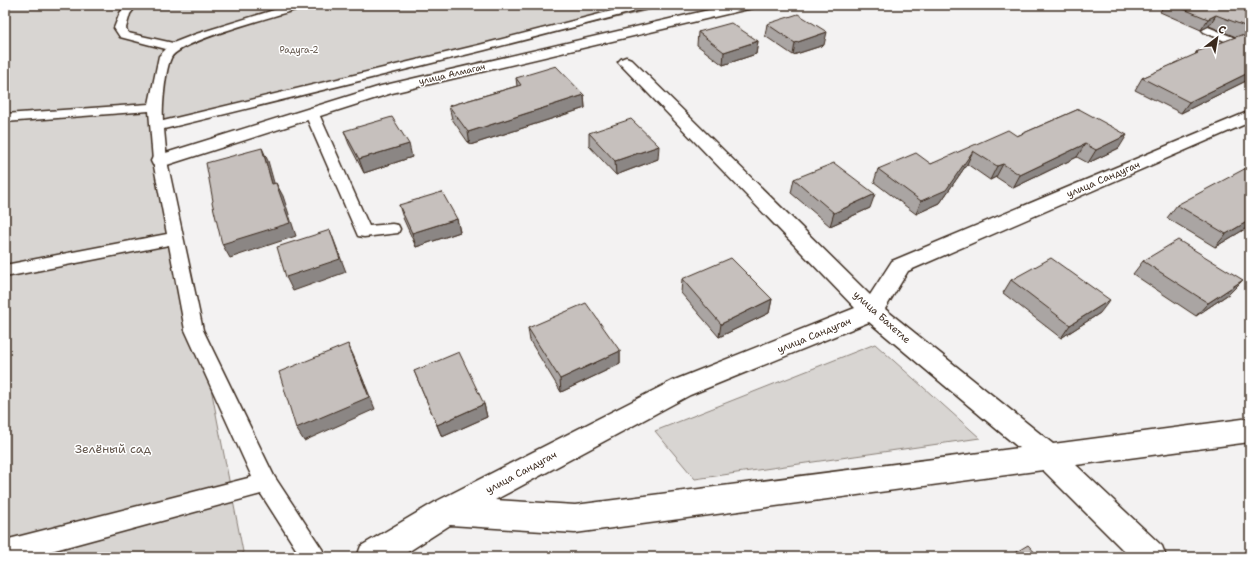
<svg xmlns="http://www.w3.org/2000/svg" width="1255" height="562" font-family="'Shantell Sans',sans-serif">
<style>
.green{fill:#d8d5d2;stroke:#8a8078}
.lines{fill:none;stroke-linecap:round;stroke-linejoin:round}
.service-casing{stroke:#3b2a1e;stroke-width:3}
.minor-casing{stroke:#3b2a1e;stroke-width:3}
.service{fill:#fff;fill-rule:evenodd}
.minor{fill:#fff;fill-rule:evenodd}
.wall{fill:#aaa5a3;stroke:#3b2a1e}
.shaded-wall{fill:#8b8684;stroke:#3b2a1e}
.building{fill:#c6c0bd;stroke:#3b2a1e}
.labels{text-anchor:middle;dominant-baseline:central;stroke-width:3;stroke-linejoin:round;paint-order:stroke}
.far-park-label{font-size:9px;fill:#62554b;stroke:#fff}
.far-street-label{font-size:9px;fill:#3b2a1e;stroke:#fff}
.street-label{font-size:10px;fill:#3b2a1e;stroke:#fff}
.near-park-label{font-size:12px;fill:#62554b;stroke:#fff}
</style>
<rect width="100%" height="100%" fill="#f3f2f2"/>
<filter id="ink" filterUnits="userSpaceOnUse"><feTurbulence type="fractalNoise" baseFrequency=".025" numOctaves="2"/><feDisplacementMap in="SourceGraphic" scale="8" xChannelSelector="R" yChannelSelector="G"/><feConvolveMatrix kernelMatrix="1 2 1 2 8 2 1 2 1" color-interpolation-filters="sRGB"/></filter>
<g filter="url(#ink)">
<!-- green -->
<g class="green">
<path d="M5 5H670L160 127 244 557H5Z"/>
<path d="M875 344 980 438 695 479 655 431Z"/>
</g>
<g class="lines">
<defs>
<g id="service">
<path d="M126 5H137L130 14 126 28 128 33 173 43 196 34 290 5H306L305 7C283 14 178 41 171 58 165 70 162 108 163 121L479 45 635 5H653L652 7 485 50 164 129 167 161 203 330 274 476 322 549 326 557H301L261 494 29 557H5V540L252 477 185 330 169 245 5 277V265L167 234 153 161 149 111 5 122V114L149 104 159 56 166 49 120 37 114 28 120 13Z"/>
<path d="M1208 27 1250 44V52L1204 32 1202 30Z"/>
<path d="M312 110 317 111 319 114 369 226 392 224 398 225 400 229 398 233 364 237 358 236 305 114 307 111Z"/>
</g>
<g id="minor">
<path d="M730 5H755L753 8 748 9 392 93 167 165 160 167 153 165 151 161 153 157 381 86Z"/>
<path d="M626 57 631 59 870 295 892 261 1250 111V122L908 271 885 309 1053 444 1250 418V442L1076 465 1162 546 1166 557H1130L1043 470 575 533 450 525 400 557H357L361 546 437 501 672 381 855 308 621 65 618 62 621 59ZM869 322 1019 448 575 505 495 500 690 395Z"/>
</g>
</defs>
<!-- service casing -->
<use href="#service" class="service-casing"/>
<!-- minor casing -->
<use href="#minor" class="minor-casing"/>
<!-- service -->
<use href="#service" class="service"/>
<!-- minor -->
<use href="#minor" class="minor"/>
</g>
<!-- wall -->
<g class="wall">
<path d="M1164 5H1250V79L1181 113 1135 90 1142 78 1195 55 1196 52 1236 37 1209 26 1201 30 1160 12Z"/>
<path d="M767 24 824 45 793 55 765 36Z"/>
<path d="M698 32 758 41 756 54 723 65 697 45Z"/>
<path d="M516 78 584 95 585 108 470 145 452 119 449 106 517 86Z"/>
<path d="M1079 109 1119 148 1088 163 1077 157 1013 188 996 177 990 180 967 164 940 203 916 214 874 182 878 169 931 164 1017 136Z"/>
<path d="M344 131 412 157 364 173 349 144Z"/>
<path d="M589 133 658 159 616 175 589 146Z"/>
<path d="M794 179 870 208 830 226 791 193Z"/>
<path d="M399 205 457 219 460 232 416 247 403 218Z"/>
<path d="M1177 205 1250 226 1215 247 1167 218Z"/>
<path d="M1143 261 1243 280 1230 293 1196 316 1133 274Z"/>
<path d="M682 279 772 299 769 313 719 337 681 293Z"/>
<path d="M1011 280 1100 313 1061 338 1003 293Z"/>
<path d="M528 328 620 351V364L561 392 530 341Z"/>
<path d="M414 371 484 404 487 417 442 437Z"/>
</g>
<!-- shaded-wall -->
<g class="shaded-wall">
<path d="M1216 15 1209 26 1201 30 1208 19Z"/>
<path d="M827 32 824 45 793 55 795 43Z"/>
<path d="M758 41 756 54 723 65 724 52Z"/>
<path d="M1250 72V79L1181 113 1189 102Z"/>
<path d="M584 95 585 108 470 145 468 132Z"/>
<path d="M1127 135 1119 148 1088 163 1096 150Z"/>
<path d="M409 144 412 157 364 173 359 159Z"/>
<path d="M1085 144 1077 157 1013 188 1020 175Z"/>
<path d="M659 146 658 159 616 175 615 161Z"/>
<path d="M262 148 268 161 278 197 272 184Z"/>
<path d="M973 151 967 164 940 203 916 214 921 201Z"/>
<path d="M1003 164 996 177 990 180 997 166Z"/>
<path d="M276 183 283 196 296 236 230 258 222 244Z"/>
<path d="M875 194 870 208 830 226 834 213Z"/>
<path d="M457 219 460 232 416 247 412 233Z"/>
<path d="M1250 220V226L1215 247 1226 234Z"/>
<path d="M330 230 346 272 293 291 286 277Z"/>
<path d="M1243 280 1230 293 1196 316 1208 303Z"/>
<path d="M772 299 769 313 719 337 721 324Z"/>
<path d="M1110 300 1100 313 1061 338 1070 325Z"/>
<path d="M348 344 354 357 375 409 304 441 296 428Z"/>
<path d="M620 351V364L561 392 560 379Z"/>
<path d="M484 404 487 417 442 437 437 425Z"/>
</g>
<!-- building -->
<g class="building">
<path d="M1174 5H1250V28L1216 15 1208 19Z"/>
<path d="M798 14 827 32 795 43 767 24Z"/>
<path d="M731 23 758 41 724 52 698 32Z"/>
<path d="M1241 35 1250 39V72L1189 102 1142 78 1198 53 1196 52Z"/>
<path d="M556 66 584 95 468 132 449 106 521 85 516 78Z"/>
<path d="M1079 109 1127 135 1096 150 1085 144 1020 175 1003 164 997 166 973 151 946 190 921 201 878 169 916 153 931 164 1008 130 1017 136Z"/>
<path d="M392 117 409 144 359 159 344 131Z"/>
<path d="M631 119 659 146 615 161 589 133Z"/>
<path d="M262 148 272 184 276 183 290 223 222 244 212 202 213 201 206 163Z"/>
<path d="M834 163 875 194 834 213 794 179Z"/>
<path d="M1250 166V220L1226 234 1177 205Z"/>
<path d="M442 192 457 219 412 233 399 205Z"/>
<path d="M330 230 340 259 286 277 277 247Z"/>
<path d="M1178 240 1243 280 1208 303 1143 261Z"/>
<path d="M731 258 772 299 721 324 682 279Z"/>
<path d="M1051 258 1110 300 1070 325 1011 280Z"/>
<path d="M586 303 620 351 560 379 528 328Z"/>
<path d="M348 344 369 397 296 428 279 372Z"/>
<path d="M459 352 484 404 437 425 414 371Z"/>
<path d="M1028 545 1039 557H1008Z"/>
</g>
</g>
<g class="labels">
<!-- far-park labels -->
<g class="far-park-label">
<text x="299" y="50">Радуга-2</text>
</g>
<!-- far-street labels -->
<g class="far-street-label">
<text transform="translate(452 74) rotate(-13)">улица Алмагач</text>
</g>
<!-- street labels -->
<g class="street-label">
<text transform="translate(1103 179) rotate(-23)">улица Сандугач</text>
<text transform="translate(882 317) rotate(42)">улица Бахетле</text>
<text transform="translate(814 335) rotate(-22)">улица Сандугач</text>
<text transform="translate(521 472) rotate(-28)">улица Сандугач</text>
</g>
<!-- near-park labels -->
<g class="near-park-label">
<text x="113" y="449">Зелёный сад</text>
</g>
</g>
<!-- margin -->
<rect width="1255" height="562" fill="none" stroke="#fff" stroke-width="20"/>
<rect x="10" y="10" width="1235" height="542" fill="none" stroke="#3b2a1e" stroke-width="1.5" filter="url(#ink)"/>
<!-- north arrow -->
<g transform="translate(1217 38) rotate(31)" stroke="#ffffff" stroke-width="3" paint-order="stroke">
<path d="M0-3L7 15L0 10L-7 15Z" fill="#3b2a1e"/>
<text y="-6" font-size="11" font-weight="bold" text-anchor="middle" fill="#3b2a1e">С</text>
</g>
</svg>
